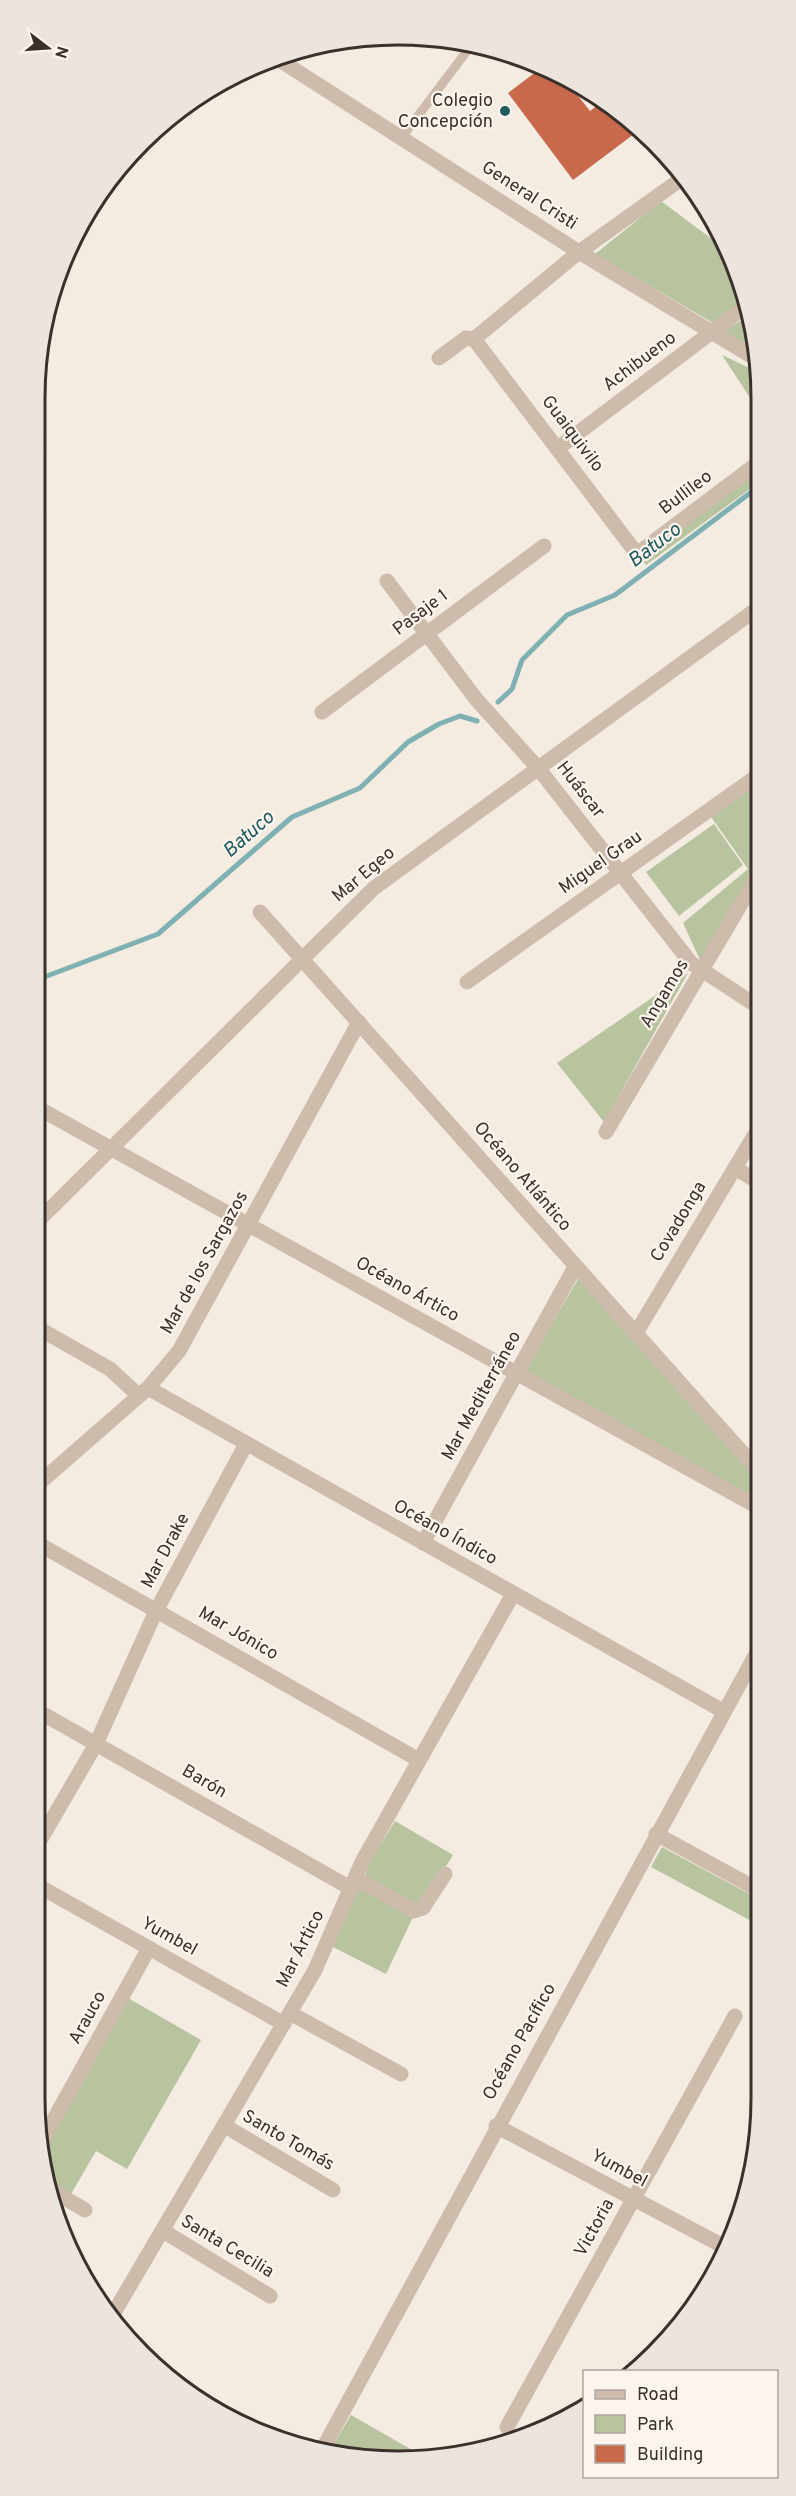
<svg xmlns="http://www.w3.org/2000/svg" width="796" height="2496" font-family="Overpass,sans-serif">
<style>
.green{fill:#b8c4a0}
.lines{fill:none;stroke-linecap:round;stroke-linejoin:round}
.stream{stroke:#7fb0b2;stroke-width:5}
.building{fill:#c8694b}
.path{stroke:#b9a596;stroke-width:3;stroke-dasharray:3 3;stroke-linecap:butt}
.service{stroke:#cdbbac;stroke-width:9}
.minor{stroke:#cdbbac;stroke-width:15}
.tertiary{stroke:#cdbbac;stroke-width:15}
.poi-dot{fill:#1f5a5e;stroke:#fbf5ee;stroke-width:2}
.labels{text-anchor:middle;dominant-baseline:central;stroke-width:4.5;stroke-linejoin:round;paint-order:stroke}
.poi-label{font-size:18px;fill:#3b302b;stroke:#fbf5ee;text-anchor:end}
.street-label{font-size:18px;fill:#3b302b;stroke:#fbf5ee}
.water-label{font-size:20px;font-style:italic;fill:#1f5a5e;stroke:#fbf5ee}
.rim{fill:none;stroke:#3b302b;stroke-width:3}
</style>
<rect width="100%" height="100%" fill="#f4ebe1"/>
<!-- green -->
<g class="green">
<path d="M661 201 728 251 744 303 715 324 595 254Z"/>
<path d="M748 316 758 351 723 332Z"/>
<path d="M722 355 758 372V410Z"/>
<path d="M758 469V483L646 565 640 557Z"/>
<path d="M757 784V868L701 962 683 923 748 869 711 817Z"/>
<path d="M714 824 743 865 679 916 646 872Z"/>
<path d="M688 973 604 1122 557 1063Z"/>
<path d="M578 1279 756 1475V1501L524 1372Z"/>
<path d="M395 1821 453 1855 423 1903 415 1905 365 1876 369 1863Z"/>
<path d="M662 1847 755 1897V1923L651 1867Z"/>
<path d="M359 1885 413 1917 386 1974 333 1947Z"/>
<path d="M128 1998 201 2040 127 2169 96 2151 71 2194 51 2183 45 2149Z"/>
<path d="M351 2415 419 2454 351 2458 329 2452Z"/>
</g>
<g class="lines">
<!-- stream -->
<g class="stream">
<path d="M498 702 512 689 522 660 567 615 615 595 758 487"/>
<path d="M39 979 158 934 292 817 360 788 408 742 439 724 460 716 477 721"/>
</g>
</g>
<!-- building -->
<path class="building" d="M541 68 564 78 590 111 602 102 638 131 573 180 508 93Z"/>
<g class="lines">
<!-- path -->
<path class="path" d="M222 2412 248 2427"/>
<!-- service -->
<path class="service" d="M402 137 473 43"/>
<!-- minor -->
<g class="minor">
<path d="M281 61 579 252 758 360"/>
<path d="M474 339 637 554 758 463"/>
<path d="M439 358 466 338 474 339 579 252 684 177"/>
<path d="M558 448 745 307"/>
<path d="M387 581 476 699 538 768 691 963 757 1006"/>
<path d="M322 712 544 546"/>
<path d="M260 912 756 1468"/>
<path d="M467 982 757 776"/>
<path d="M38 1108 756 1506"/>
<path d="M606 1132 757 877"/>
<path d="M735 1168 757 1181"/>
<path d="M38 1221 374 888 758 608"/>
<path d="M38 1328 110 1369 138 1395"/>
<path d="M636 1333 757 1131"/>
<path d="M148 1388 723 1711"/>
<path d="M37 1485 148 1388 179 1351 359 1022"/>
<path d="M37 1543 419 1760"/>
<path d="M423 1543 575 1267"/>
<path d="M36 1710 352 1889"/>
<path d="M656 1834 755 1888"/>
<path d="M35 1849 96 1744 156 1611 246 1444"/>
<path d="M356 1878 414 1911 423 1908 445 1874"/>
<path d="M35 1884 284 2024"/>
<path d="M290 2013 401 2074"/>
<path d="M225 2126 333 2190"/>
<path d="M43 2139 149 1948"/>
<path d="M53 2191 85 2210"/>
<path d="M163 2231 270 2296"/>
<path d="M112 2316 315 1970 362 1862 513 1594"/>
<path d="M507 2427 735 2016"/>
</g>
<!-- tertiary -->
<g class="tertiary">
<path d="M496 2126 723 2246"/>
<path d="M322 2450 756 1654"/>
</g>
</g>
<!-- markers -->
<circle class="poi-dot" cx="505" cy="111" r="6"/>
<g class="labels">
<!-- poi labels -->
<g class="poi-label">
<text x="493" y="101">Colegio<tspan x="493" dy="21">Concepción</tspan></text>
</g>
<!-- street labels -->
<g class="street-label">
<text transform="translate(529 196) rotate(33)">General Cristi</text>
<text transform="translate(640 362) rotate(-37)">Achibueno</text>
<text transform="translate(572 434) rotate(53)">Guaiquivilo</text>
<text transform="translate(686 493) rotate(-37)">Bullileo</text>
<text transform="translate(421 613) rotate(-37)">Pasaje 1</text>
<text transform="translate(580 790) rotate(52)">Huáscar</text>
<text transform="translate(601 863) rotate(-35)">Miguel Grau</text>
<text transform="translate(364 875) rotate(-40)">Mar Egeo</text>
<text transform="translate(665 994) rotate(-59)">Angamos</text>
<text transform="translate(522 1177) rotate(49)">Océano Atlántico</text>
<text transform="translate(679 1222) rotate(-59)">Covadonga</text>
<text transform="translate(205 1263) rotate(-61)">Mar de los Sargazos</text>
<text transform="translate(407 1290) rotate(29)">Océano Ártico</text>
<text transform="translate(482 1396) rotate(-61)">Mar Mediterráneo</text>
<text transform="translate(445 1533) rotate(29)">Océano Índico</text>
<text transform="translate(166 1551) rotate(-62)">Mar Drake</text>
<text transform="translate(238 1634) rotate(30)">Mar Jónico</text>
<text transform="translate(204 1782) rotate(30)">Barón</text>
<text transform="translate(169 1937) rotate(29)">Yumbel</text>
<text transform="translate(301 1949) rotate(-63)">Mar Ártico</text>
<text transform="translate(88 2018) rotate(-61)">Arauco</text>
<text transform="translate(520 2042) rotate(-61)">Océano Pacífico</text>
<text transform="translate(288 2141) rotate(30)">Santo Tomás</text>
<text transform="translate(619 2169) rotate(28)">Yumbel</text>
<text transform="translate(595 2228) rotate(-61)">Victoria</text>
<text transform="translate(227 2247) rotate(31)">Santa Cecilia</text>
</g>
<!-- water labels -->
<g class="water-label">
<text transform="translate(655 546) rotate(-37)">Batuco</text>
<text transform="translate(249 835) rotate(-41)">Batuco</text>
</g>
</g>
<!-- crop -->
<path d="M0 0H796V2496H0ZM398 45H398A353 353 0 0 1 751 398V2098A353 353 0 0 1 398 2451H398A353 353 0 0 1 45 2098V398A353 353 0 0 1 398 45Z" fill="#ece5de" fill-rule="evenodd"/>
<path class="rim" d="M398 45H398A353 353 0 0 1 751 398V2098A353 353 0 0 1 398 2451H398A353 353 0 0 1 45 2098V398A353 353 0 0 1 398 45Z"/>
<!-- legend -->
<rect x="583" y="2370" width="195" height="108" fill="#fbf5ee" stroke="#aea6a0" stroke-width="1.5"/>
<rect x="595" y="2390" width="30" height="9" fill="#cdbbac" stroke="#aea6a0" stroke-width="1.5"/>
<text x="637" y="2400" font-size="18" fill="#3b302b">Road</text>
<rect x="595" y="2415" width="30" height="18" fill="#b8c4a0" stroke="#aea6a0" stroke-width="1.5"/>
<text x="637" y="2430" font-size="18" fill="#3b302b">Park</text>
<rect x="595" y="2445" width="30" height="18" fill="#c8694b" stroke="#aea6a0" stroke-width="1.5"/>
<text x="637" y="2460" font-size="18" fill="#3b302b">Building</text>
<!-- north arrow -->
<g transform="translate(48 48) rotate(107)" stroke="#fbf5ee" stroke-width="4.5" paint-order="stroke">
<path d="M0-4.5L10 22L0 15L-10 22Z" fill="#3b302b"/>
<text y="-9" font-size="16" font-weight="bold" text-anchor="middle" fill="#3b302b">N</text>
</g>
</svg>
